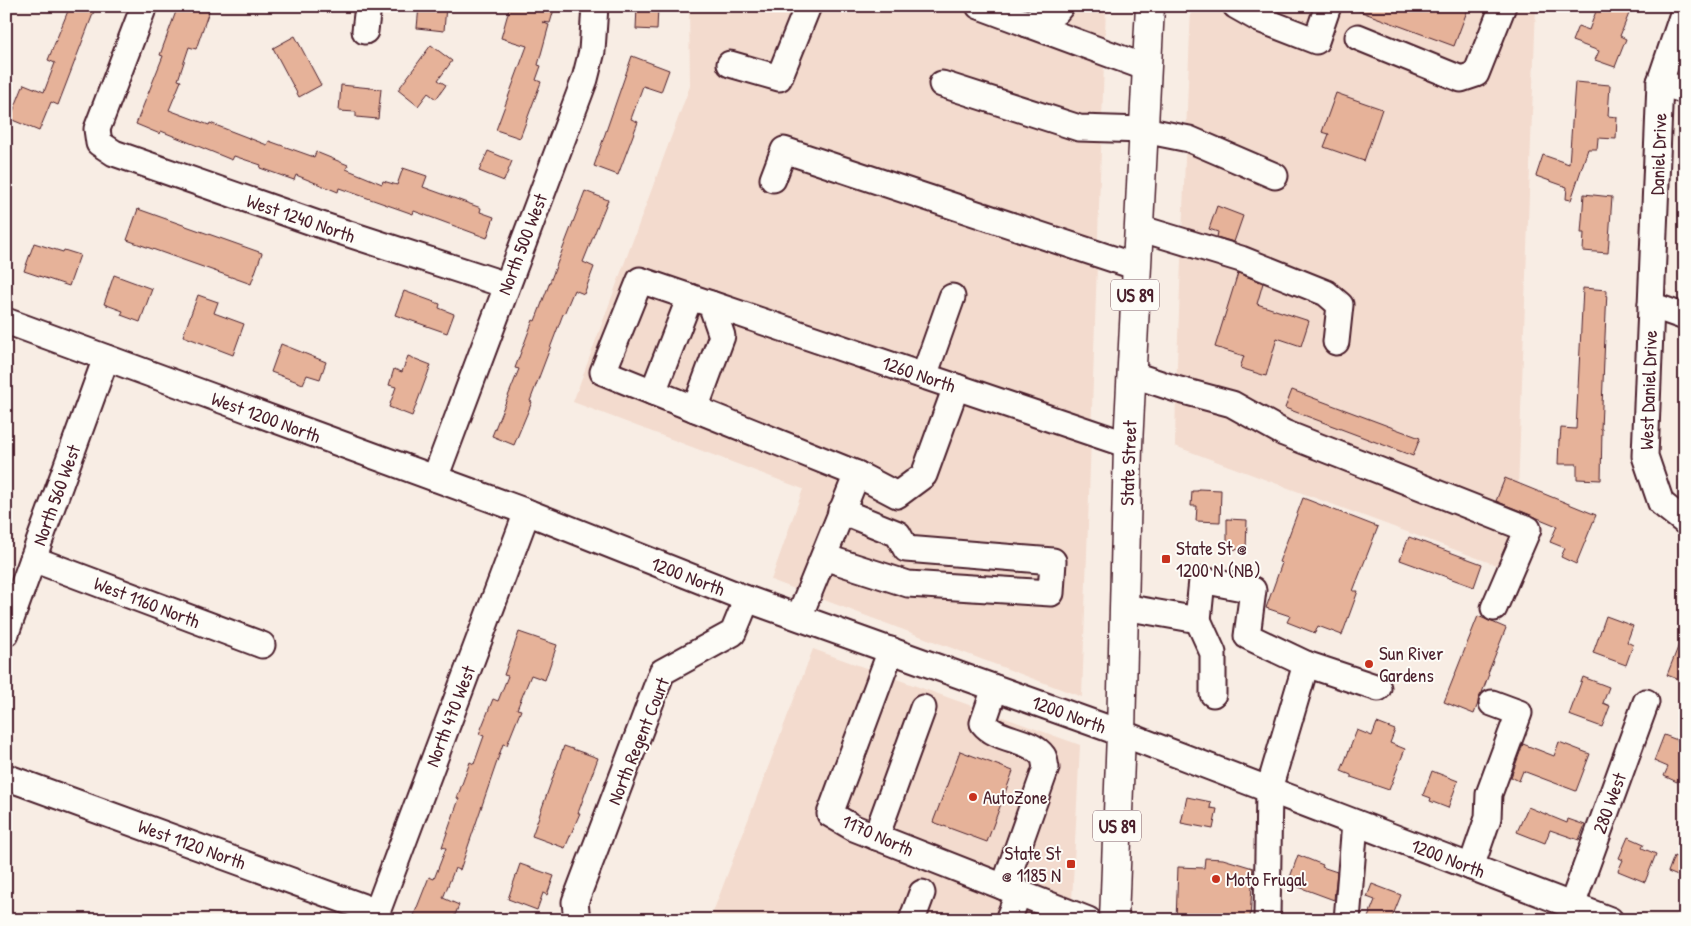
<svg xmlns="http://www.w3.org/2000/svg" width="1691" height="926" font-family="'Patrick Hand',sans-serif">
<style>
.built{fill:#f3dbce}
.building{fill:#e6b299;stroke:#4a1f2b}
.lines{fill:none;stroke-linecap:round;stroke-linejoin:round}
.minor-casing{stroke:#4a1f2b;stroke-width:29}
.major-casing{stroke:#4a1f2b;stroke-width:31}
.minor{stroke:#fdfcf7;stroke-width:25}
.major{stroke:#fdfcf7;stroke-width:28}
.poi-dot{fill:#c8321e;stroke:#fdfcf7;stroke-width:2}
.labels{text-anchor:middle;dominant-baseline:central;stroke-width:4;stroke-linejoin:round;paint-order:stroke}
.shield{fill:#fdfcf7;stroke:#806168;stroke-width:1}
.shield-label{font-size:18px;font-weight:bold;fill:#4a1f2b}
.street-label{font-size:19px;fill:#4a1f2b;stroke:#fdfcf7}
.poi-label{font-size:19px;fill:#4a1f2b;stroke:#fdfcf7;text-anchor:start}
</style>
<rect width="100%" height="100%" fill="#f8ede4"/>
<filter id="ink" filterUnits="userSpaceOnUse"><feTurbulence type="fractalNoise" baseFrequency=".02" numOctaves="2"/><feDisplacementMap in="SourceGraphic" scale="10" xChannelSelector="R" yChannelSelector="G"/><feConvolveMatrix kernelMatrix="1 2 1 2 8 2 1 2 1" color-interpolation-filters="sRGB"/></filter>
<g filter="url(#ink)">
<!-- built -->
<g class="built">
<path d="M689 6H1106L1082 697 771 580 803 489 573 402 690 86Z"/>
<path d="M1191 6H1536L1515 572 1175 446 1176 389Z"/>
<path d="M813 649 1080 745 1071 920H710Z"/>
</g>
<!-- building -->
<g class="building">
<path d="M70 6H96L58 105 51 102 39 131 10 119 24 84 44 92 55 63 48 60Z"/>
<path d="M178 6H194L209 11 196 49 189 47 178 80 181 81 169 110 209 125 210 123 267 145 269 141 314 157 316 152 348 165 346 169 382 184 383 181 397 185 403 168 427 176 423 187 481 208 480 212 494 217 487 238 414 211 413 214 339 188 338 192 296 175 294 180 260 168 261 165 234 156 232 160 161 131 160 134 136 124 163 56 160 55Z"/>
<path d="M419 6H446L444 31 417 28Z"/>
<path d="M510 6H555L550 23 542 22 549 25 538 65 541 66 536 80 541 82 520 138 496 130 527 46 501 38Z"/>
<path d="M637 6H658L657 30 636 29Z"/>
<path d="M1351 6H1469L1454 46 1351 8Z"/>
<path d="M1598 6H1632L1620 36 1626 39 1615 67 1595 60 1599 51 1572 41 1578 26 1589 30Z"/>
<path d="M295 36 321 85 299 97 273 48Z"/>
<path d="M431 45 452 61 438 80 446 85 436 99 428 93 418 106 398 90Z"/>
<path d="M632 56 669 70 661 92 643 86 631 119 638 122 618 175 594 166Z"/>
<path d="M1575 82 1610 85 1608 116 1617 117 1616 139 1598 138 1597 149H1588L1571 200 1566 199 1567 187 1536 176 1543 155 1569 164Z"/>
<path d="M341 85 381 89 378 119 356 117V112L339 111Z"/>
<path d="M1336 93 1382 109 1364 161 1324 147 1329 134 1322 132Z"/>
<path d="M488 151 512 161 504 181 479 171Z"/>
<path d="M585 191 608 200 583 262 594 267 584 294 574 290 564 314H563L530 401 532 402 514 445 492 436 519 369 515 368 533 320 535 321Z"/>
<path d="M1584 194 1612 197 1608 253 1583 251 1584 233H1581Z"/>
<path d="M1217 206 1243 216 1234 242 1217 237 1218 232 1209 229Z"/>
<path d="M138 209 262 253 251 284 127 240Z"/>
<path d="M34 243 63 252 64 250 80 255 69 286 24 271Z"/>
<path d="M1238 273 1263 283 1257 304 1309 321 1301 346 1277 338 1266 376 1240 368 1244 356 1215 347Z"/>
<path d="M114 275 152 289 140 322 121 315 123 311 104 304Z"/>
<path d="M1583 288 1607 290 1601 429H1602L1601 480 1577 479V464H1558L1559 440H1560L1561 428 1576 429Z"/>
<path d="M404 291 440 304 439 308 454 314 447 333 395 315Z"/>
<path d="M198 295 218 302 214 313 244 324 233 355 183 336Z"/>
<path d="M281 344 326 362 320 379 307 375 303 384 271 372Z"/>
<path d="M408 356 431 365 412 416 389 407 396 387 389 385 394 369 402 372Z"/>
<path d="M1292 390 1420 438 1413 456 1285 408Z"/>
<path d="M1505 478 1596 515 1576 564 1561 557 1565 548 1550 542 1557 526 1496 501Z"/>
<path d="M1198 489 1221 490 1220 522 1196 521 1197 506H1191L1192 491H1198Z"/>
<path d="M1303 498 1378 527 1353 591H1358L1342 635 1318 626 1315 633 1287 622 1290 616 1266 608 1282 563 1279 562Z"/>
<path d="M1227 519 1247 520 1246 550 1227 549Z"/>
<path d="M1409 537 1482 564 1474 587 1400 560Z"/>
<path d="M1478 616 1506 628 1488 673 1489 674 1474 714 1444 702Z"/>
<path d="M1606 616 1633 626 1627 642 1633 645 1626 665 1593 653Z"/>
<path d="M519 632 557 645 545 680 531 675 517 709 521 710 507 745 503 744 460 870 455 868 443 898 459 905 453 920H425L414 915 429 877 434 879 446 848 442 847 459 799 457 798 470 762 474 764 484 736 479 734 493 699 498 701 508 676 504 675Z"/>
<path d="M1684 632H1685V682L1667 675Z"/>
<path d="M1583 677 1609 687 1603 703 1610 706 1602 727 1569 715Z"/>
<path d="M1377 723 1395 730 1390 743 1405 749 1389 790 1351 777V775L1341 771 1357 730 1372 736Z"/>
<path d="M1664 735 1685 743V763L1677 782 1664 776 1668 767 1654 761Z"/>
<path d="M1559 742 1590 754 1576 791 1523 771 1519 781 1511 777 1523 744 1554 756Z"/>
<path d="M564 746 598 758 578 813H580L565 848 532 836Z"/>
<path d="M960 751 1013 771 987 842 933 822Z"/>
<path d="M1432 771 1458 781 1448 808 1430 801 1431 798 1423 795Z"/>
<path d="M1187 797 1211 802 1210 808 1217 809 1213 829 1181 823Z"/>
<path d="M1528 807 1567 823 1568 819 1585 825 1579 840 1550 830 1545 843 1517 832Z"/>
<path d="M1628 837 1644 844 1642 848 1656 854 1645 882 1618 871 1623 860 1619 858Z"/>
<path d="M1298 855 1323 865 1322 867 1337 872 1334 900 1288 883Z"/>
<path d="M1674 856 1685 861V879L1668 872Z"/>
<path d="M1205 858 1223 859 1253 868 1250 920H1176L1178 867 1204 868Z"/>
<path d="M520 864 554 876 547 895 543 893 537 910 508 899Z"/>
<path d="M1372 884 1401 895 1391 920H1367L1375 900 1367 897Z"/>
</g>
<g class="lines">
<defs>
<g id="minor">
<path d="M144 6 97 129 99 143 114 153 315 223 506 285"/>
<path d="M979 6 1147 68"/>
<path d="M1236 6 1259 19 1316 41 1328 6"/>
<path d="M1685 8 1660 82 1645 456 1661 503 1685 522"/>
<path d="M1027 24 1056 12 1061 6"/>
<path d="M365 31 368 6"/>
<path d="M1358 37 1461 79 1476 74 1503 6"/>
<path d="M730 64 779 78 808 6"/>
<path d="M1660 82 1685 91"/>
<path d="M942 84 1079 128 1144 130 1189 139 1275 176"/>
<path d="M773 179 784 150 1137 267"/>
<path d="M1139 228 1241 259 1326 293 1340 305 1336 342"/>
<path d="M690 297 640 280 603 372 857 474 799 617"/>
<path d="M711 304 1128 445"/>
<path d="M1651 305 1685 317"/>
<path d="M6 321 527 512 747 599 1121 733 1610 920"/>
<path d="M1131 374 1176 389 1232 404 1284 433 1528 529 1494 608"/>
<path d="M924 376 952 297"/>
<path d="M653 392 690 297 711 304 722 336 695 409"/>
<path d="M857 474 897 495 924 475 956 387"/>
<path d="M435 478 585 79 592 51 595 6"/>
<path d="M824 557 908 584 1051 593 1053 561 906 549 898 534 841 511"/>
<path d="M33 559 262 645"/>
<path d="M1124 607 1198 620 1202 580 1253 590 1247 636 1306 664 1269 789 1267 917 1269 920"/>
<path d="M1198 620 1213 653V694"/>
<path d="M6 633 106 358"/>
<path d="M891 650 830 814 854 828 1088 920"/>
<path d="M1306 664 1378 688"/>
<path d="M995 688 983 723C997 741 1030 738 1043 756 1045 759 1045 765 1046 768L1004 887"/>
<path d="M6 777 377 912"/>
<path d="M876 837 923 708"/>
<path d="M1471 867 1488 818 1489 794 1519 713 1492 703"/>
<path d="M1572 905 1646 702"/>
<path d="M374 920 527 512"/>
<path d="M577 920 575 902 662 672 733 633 747 599"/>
<path d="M912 920 922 893"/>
<path d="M1008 920 1019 892"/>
<path d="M1347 920 1355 823"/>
</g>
<path id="major" d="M1114 920 1121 733 1128 445 1150 6"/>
</defs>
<!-- minor casing -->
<use href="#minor" class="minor-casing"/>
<!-- major casing -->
<use href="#major" class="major-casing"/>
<!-- minor -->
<use href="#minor" class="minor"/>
<!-- major -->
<use href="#major" class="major"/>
</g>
</g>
<!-- markers -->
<g class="poi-dot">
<rect x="1161" y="554" width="10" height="10" rx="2.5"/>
<circle cx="1369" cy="664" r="5"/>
<circle cx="973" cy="797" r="5"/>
<rect x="1066" y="859" width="10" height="10" rx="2.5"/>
<circle cx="1216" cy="879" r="5"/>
</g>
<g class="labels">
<!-- shield labels -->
<g class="shield">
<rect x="1111" y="279.5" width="48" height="31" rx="4"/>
<rect x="1093" y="810.5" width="48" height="31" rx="4"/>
</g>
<g class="shield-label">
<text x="1135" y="295">US 89</text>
<text x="1117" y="826">US 89</text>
</g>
<!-- street labels -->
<g class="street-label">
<text transform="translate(1658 154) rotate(-88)">Daniel Drive</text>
<text transform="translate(301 218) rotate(19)">West 1240 North</text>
<text transform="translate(522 244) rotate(-69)">North 500 West</text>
<text transform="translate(919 374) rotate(19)">1260 North</text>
<text transform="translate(1648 390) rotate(-88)">West Daniel Drive</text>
<text transform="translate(266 417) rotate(20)">West 1200 North</text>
<text transform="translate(1128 463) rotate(-88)">State Street</text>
<text transform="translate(56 495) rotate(-70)">North 560 West</text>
<text transform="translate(688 576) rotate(21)">1200 North</text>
<text transform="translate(147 602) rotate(21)">West 1160 North</text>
<text transform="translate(1069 714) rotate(20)">1200 North</text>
<text transform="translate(450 716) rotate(-69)">North 470 West</text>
<text transform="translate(638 741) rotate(-68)">North Regent Court</text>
<text transform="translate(1609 803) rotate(-70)">280 West</text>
<text transform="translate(878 835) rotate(24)">1170 North</text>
<text transform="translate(192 844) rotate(20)">West 1120 North</text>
<text transform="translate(1448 858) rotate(21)">1200 North</text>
</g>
<!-- poi labels -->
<g class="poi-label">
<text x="1176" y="548">State St @<tspan x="1176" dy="22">1200 N (NB)</tspan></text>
<text x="1379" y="653">Sun River<tspan x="1379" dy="22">Gardens</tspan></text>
<text x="983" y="797">AutoZone</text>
<text x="1061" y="853" text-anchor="end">State St<tspan x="1061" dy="22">@ 1185 N</tspan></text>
<text x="1226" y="879">Moto Frugal</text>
</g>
</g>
<!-- margin -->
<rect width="1691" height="926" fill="none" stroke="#fdfcf7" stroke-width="25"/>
<rect x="12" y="12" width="1666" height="901" fill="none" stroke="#4a1f2b" stroke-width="2" filter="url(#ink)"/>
</svg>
